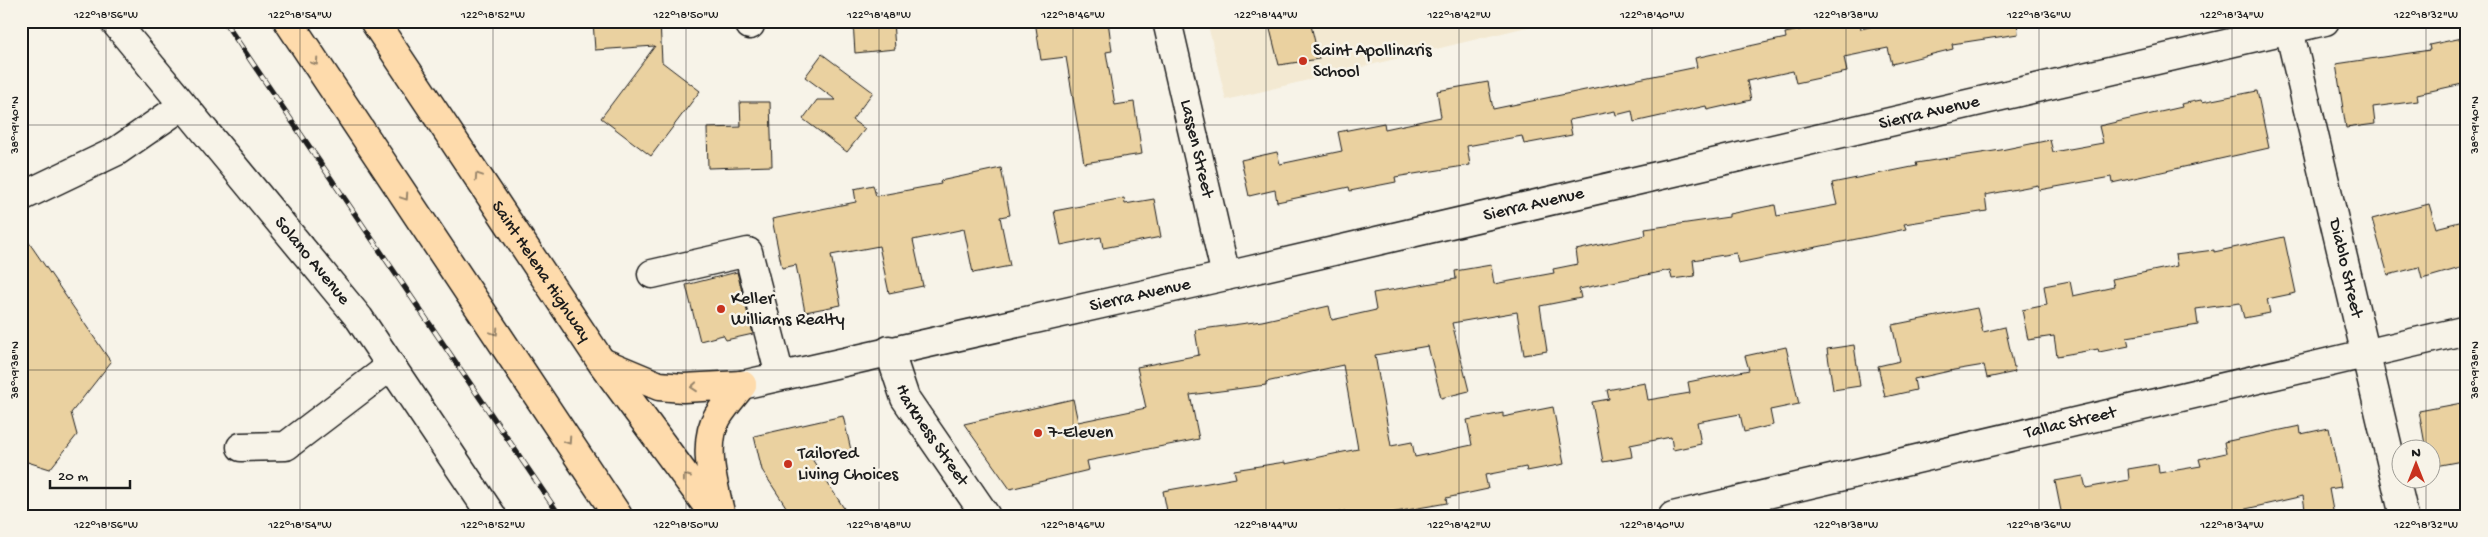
<svg xmlns="http://www.w3.org/2000/svg" width="2488" height="537" font-family="'Gochi Hand',sans-serif">
<style>
.built{fill:#f3e9d2}
.building{fill:#ead1a0;stroke:#1c1c1c}
.lines{fill:none;stroke-linecap:round;stroke-linejoin:round}
.minor-casing{stroke:#1c1c1c;stroke-width:31}
.highway-casing{stroke:#1c1c1c;stroke-width:31}
.minor{stroke:#f7f3e8;stroke-width:28}
.highway{stroke:#fedbac;stroke-width:28}
.rail-casing{stroke:#1c1c1c;stroke-width:5.5}
.rail{stroke:#f7f3e8;stroke-width:4;stroke-dasharray:11;stroke-linecap:butt}
.oneway{stroke:#98856b}
.ticks{fill:none;stroke:#1c1c1c;stroke-width:1;stroke-opacity:0.45}
.poi-dot{fill:#c8321e;stroke:#f7f3e8;stroke-width:2}
.labels{text-anchor:middle;dominant-baseline:central;stroke-width:5;stroke-linejoin:round;paint-order:stroke}
.poi-label{font-size:18px;fill:#1c1c1c;stroke:#f7f3e8;text-anchor:start}
.street-label{font-size:18px;fill:#1c1c1c;stroke:#f7f3e8}
.neatline{fill:none;stroke:#1c1c1c;stroke-width:2}
.ticks-label{font-size:12px;text-anchor:middle;fill:#1c1c1c}
</style>
<rect width="100%" height="100%" fill="#f7f3e8"/>
<filter id="ink" filterUnits="userSpaceOnUse"><feTurbulence type="fractalNoise" baseFrequency=".02" numOctaves="2"/><feDisplacementMap in="SourceGraphic" scale="10" xChannelSelector="R" yChannelSelector="G"/><feConvolveMatrix kernelMatrix="1 2 1 2 8 2 1 2 1" color-interpolation-filters="sRGB"/></filter>
<g filter="url(#ink)">
<!-- built -->
<path class="built" d="M1207 21H1552L1226 100Z"/>
<!-- building -->
<g class="building">
<path d="M593 21H660L662 62 700 91 651 156 601 118 655 46 595 50Z"/>
<path d="M853 21H893L895 49 855 53Z"/>
<path d="M1035 21H1108L1112 51 1106 52 1115 105 1134 102 1142 154 1084 163 1066 57 1041 60Z"/>
<path d="M1268 21H1310L1319 59 1279 65Z"/>
<path d="M1842 21H1860L1861 29 1894 21H2017L2018 34 1952 44 1953 49 1892 64 1888 48 1844 57 1847 72 1796 83 1793 71 1747 81 1751 100 1707 110 1706 106 1634 122 1632 111 1616 115 1615 111 1569 120 1572 135 1524 144 1522 136 1467 146 1470 165 1395 177 1396 182 1350 191 1349 187 1277 202 1275 190 1249 196 1241 160 1277 152 1280 164 1342 151 1338 132 1384 123 1385 129 1441 117 1437 91 1488 82 1493 109 1697 67 1695 58 1786 38 1785 33Z"/>
<path d="M2467 37V83L2417 94 2418 101 2373 107 2375 124 2346 128 2336 64 2430 50 2429 45Z"/>
<path d="M822 54 873 92 852 120 865 129 847 152 803 119 817 100H836L805 77Z"/>
<path d="M2257 91 2269 148 2112 183 2111 177 2039 190 2038 185 1985 195 1987 211 1904 224 1906 229 1738 263 1736 253 1693 260 1695 276 1672 279 1670 270 1579 289 1581 298 1540 306 1547 351 1524 355 1517 312 1452 323 1469 391 1441 398 1428 346 1375 355 1391 446 1412 442 1415 457 1472 445 1467 420 1503 413V417L1553 407 1564 464 1527 471 1526 467 1485 475 1488 489 1446 498 1447 503 1373 516H1346L1345 511 1323 516H1168L1163 491 1236 478 1234 470 1285 462V464L1358 449 1343 365 1266 382V385L1190 395 1199 439 1087 461 1089 470 1010 489 964 424 1073 399 1078 422 1146 408 1137 367 1199 355 1195 330 1262 321 1329 306 1332 320 1376 310 1373 293 1456 279 1455 271 1491 265 1494 284 1554 273 1553 269 1578 264 1576 250 1646 235 1645 229 1729 217V214L1775 205 1777 216 1837 205 1832 183 1917 166 1916 163 2001 150 2050 140 2053 152 2103 143 2099 126 2182 107 2181 104 2201 100 2202 102Z"/>
<path d="M740 102H770L772 166 708 168 707 128 741 127Z"/>
<path d="M1001 168 1010 215 1000 217 1010 266 973 273 964 229 913 240 923 286 889 293 879 246 831 255 841 305 805 312 796 265 782 268 772 219 856 202 854 189 873 185 876 196 941 184 940 181Z"/>
<path d="M1124 198 1125 204 1154 199 1161 237 1103 248 1101 237 1061 245 1054 211Z"/>
<path d="M2429 204 2436 228 2467 220V266L2422 279 2419 267 2388 275 2372 219Z"/>
<path d="M21 231 111 362 71 413 77 435 50 469 21 460Z"/>
<path d="M2284 237 2296 293 2267 299 2270 313 2244 318 2240 303 2196 309 2198 325 2127 337 2129 346 2099 352 2098 349 2057 356 2054 336 2028 340 2022 310 2047 305 2044 286 2070 281 2073 296 2114 287 2112 279 2177 266 2175 255 2214 250V252Z"/>
<path d="M737 272 753 334 726 340 723 335 700 341 686 285Z"/>
<path d="M1977 308 1983 332 2005 327 2015 372 1987 378 1984 365 1954 370 1914 379 1916 390 1885 397 1878 366 1900 361 1892 325Z"/>
<path d="M1854 345 1860 386 1833 390 1827 349Z"/>
<path d="M1786 347 1799 404 1770 410 1773 425 1744 432 1740 414 1697 422 1701 444 1673 450 1671 437 1630 445 1632 457 1603 462 1592 402 1609 399 1607 390 1645 383 1648 400 1690 393 1688 382 1749 370 1745 356Z"/>
<path d="M2467 402V434L2462 435 2467 460 2430 467V450H2426L2419 411Z"/>
<path d="M843 416 851 450 812 459 849 516H792L762 470 754 436Z"/>
<path d="M2300 426 2301 434 2329 428 2341 487 2329 489 2334 516H2306L2303 496 2215 516H2062L2055 481 2083 476 2086 488 2129 480 2128 469 2158 464 2159 473 2201 466 2199 459 2226 453 2224 442Z"/>
</g>
<g class="lines">
<defs>
<g id="minor">
<path id="s1" d="M114 21 359 318 492 516"/>
<path id="s2" d="M1167 21 1226 276"/>
<path id="s3" d="M2287 21 2404 516"/>
<path d="M750 25 751 21"/>
<path d="M21 197 117 151 182 106"/>
<path d="M652 274 748 252 780 376"/>
<path id="s4" d="M889 350 905 398 986 516"/>
<path id="s5" d="M742 385 1226 276 2325 21"/>
<path d="M241 447 286 446 391 366"/>
<path id="s6" d="M1673 516 2467 330"/>
</g>
<g id="highway">
<path d="M288 21 618 516"/>
<path id="s7" d="M374 21 602 363 715 516"/>
<path d="M604 363 659 386 683 388 742 385"/>
<path d="M721 516C714 487 701 443 718 416 725 405 734 395 742 385"/>
</g>
</defs>
<!-- minor casing -->
<use href="#minor" class="minor-casing"/>
<!-- highway casing -->
<use href="#highway" class="highway-casing"/>
<!-- minor -->
<use href="#minor" class="minor"/>
<!-- highway -->
<use href="#highway" class="highway"/>
<defs>
<path id="rail" d="M224 21 560 516"/>
</defs>
<!-- rail casing -->
<use href="#rail" class="rail-casing"/>
<!-- rail -->
<use href="#rail" class="rail"/>
</g>
<!-- one-way arrows -->
<defs><path id="oneway-chevron" d="M-2-3.5L2.5 0L-2 3.5" fill="none" stroke-width="1.6" stroke-linecap="round" stroke-linejoin="round" transform="scale(1.25)"/></defs>
<g class="oneway">
<use href="#oneway-chevron" transform="translate(315 62) rotate(56)"/>
<use href="#oneway-chevron" transform="translate(478 176) rotate(-124)"/>
<use href="#oneway-chevron" transform="translate(405 197) rotate(56)"/>
<use href="#oneway-chevron" transform="translate(495 332) rotate(56)"/>
<use href="#oneway-chevron" transform="translate(694 387) rotate(175)"/>
<use href="#oneway-chevron" transform="translate(568 441) rotate(56)"/>
<use href="#oneway-chevron" transform="translate(686 477) rotate(-126)"/>
</g>
</g>
<!-- ticks -->
<path class="ticks" d="M106 21V516M300 21V516M493 21V516M686 21V516M879 21V516M1073 21V516M1266 21V516M1459 21V516M1652 21V516M1846 21V516M2039 21V516M2232 21V516M2426 21V450M21 125H2467M21 370H2467M2426 480V516"/>
<!-- markers -->
<g class="poi-dot">
<circle cx="1303" cy="61" r="5"/>
<circle cx="721" cy="309" r="5"/>
<circle cx="1038" cy="433" r="5"/>
<circle cx="788" cy="464" r="5"/>
</g>
<g class="labels">
<!-- poi labels -->
<g class="poi-label">
<text x="1313" y="51">Saint Apollinaris<tspan x="1313" dy="21">School</tspan></text>
<text x="731" y="299">Keller<tspan x="731" dy="21">Williams Realty</tspan></text>
<text x="1048" y="433">7-Eleven</text>
<text x="798" y="454">Tailored<tspan x="798" dy="21">Living Choices</tspan></text>
</g>
<!-- street labels -->
<g class="street-label">
<text stroke="none"><textPath href="#s5" startOffset="1218">Sierra Avenue</textPath></text>
<text stroke="none"><textPath href="#s2" startOffset="131">Lassen Street</textPath></text>
<text stroke="none"><textPath href="#s5" startOffset="812">Sierra Avenue</textPath></text>
<text stroke="none"><textPath href="#s1" startOffset="311">Solano Avenue</textPath></text>
<text stroke="none"><textPath href="#s3" startOffset="254">Diablo Street</textPath></text>
<text stroke="none"><textPath href="#s7" startOffset="301">Saint Helena Highway</textPath></text>
<text stroke="none"><textPath href="#s5" startOffset="408">Sierra Avenue</textPath></text>
<text stroke="none"><textPath href="#s6" startOffset="408">Tallac Street</textPath></text>
<text stroke="none"><textPath href="#s4" startOffset="96">Harkness Street</textPath></text>
</g>
</g>
<!-- margin -->
<rect width="2488" height="537" fill="none" stroke="#f7f3e8" stroke-width="55"/>
<!-- north arrow -->
<g transform="translate(2416 464)"><circle r="24" fill="#f7f3e8" stroke="#9f9d96"/>
<path d="M0-4L9 19L0 12L-9 19Z" fill="#c8321e"/>
<text y="-8" font-size="14" font-weight="bold" text-anchor="middle" fill="#1c1c1c">N</text>
</g>
<!-- scale -->
<path d="M50 480v8h80v-8" fill="none" stroke="#1c1c1c" stroke-width="2.5"/>
<text x="58" y="480" font-size="15" fill="#1c1c1c" stroke="#f7f3e8" stroke-width="4" paint-order="stroke">20 m</text>
<rect x="28" y="28" width="2432" height="482" class="neatline"/>
<g class="ticks-label">
<text x="106" y="18">122°18'56"W</text>
<text x="300" y="18">122°18'54"W</text>
<text x="493" y="18">122°18'52"W</text>
<text x="686" y="18">122°18'50"W</text>
<text x="879" y="18">122°18'48"W</text>
<text x="1073" y="18">122°18'46"W</text>
<text x="1266" y="18">122°18'44"W</text>
<text x="1459" y="18">122°18'42"W</text>
<text x="1652" y="18">122°18'40"W</text>
<text x="1846" y="18">122°18'38"W</text>
<text x="2039" y="18">122°18'36"W</text>
<text x="2232" y="18">122°18'34"W</text>
<text x="2426" y="18">122°18'32"W</text>
<text transform="translate(14 125) rotate(-90)" y="4">38°19'40"N</text>
<text transform="translate(2474 125) rotate(-90)" y="4">38°19'40"N</text>
<text transform="translate(14 370) rotate(-90)" y="4">38°19'38"N</text>
<text transform="translate(2474 370) rotate(-90)" y="4">38°19'38"N</text>
<text x="106" y="528">122°18'56"W</text>
<text x="300" y="528">122°18'54"W</text>
<text x="493" y="528">122°18'52"W</text>
<text x="686" y="528">122°18'50"W</text>
<text x="879" y="528">122°18'48"W</text>
<text x="1073" y="528">122°18'46"W</text>
<text x="1266" y="528">122°18'44"W</text>
<text x="1459" y="528">122°18'42"W</text>
<text x="1652" y="528">122°18'40"W</text>
<text x="1846" y="528">122°18'38"W</text>
<text x="2039" y="528">122°18'36"W</text>
<text x="2232" y="528">122°18'34"W</text>
<text x="2426" y="528">122°18'32"W</text>
</g>
</svg>
